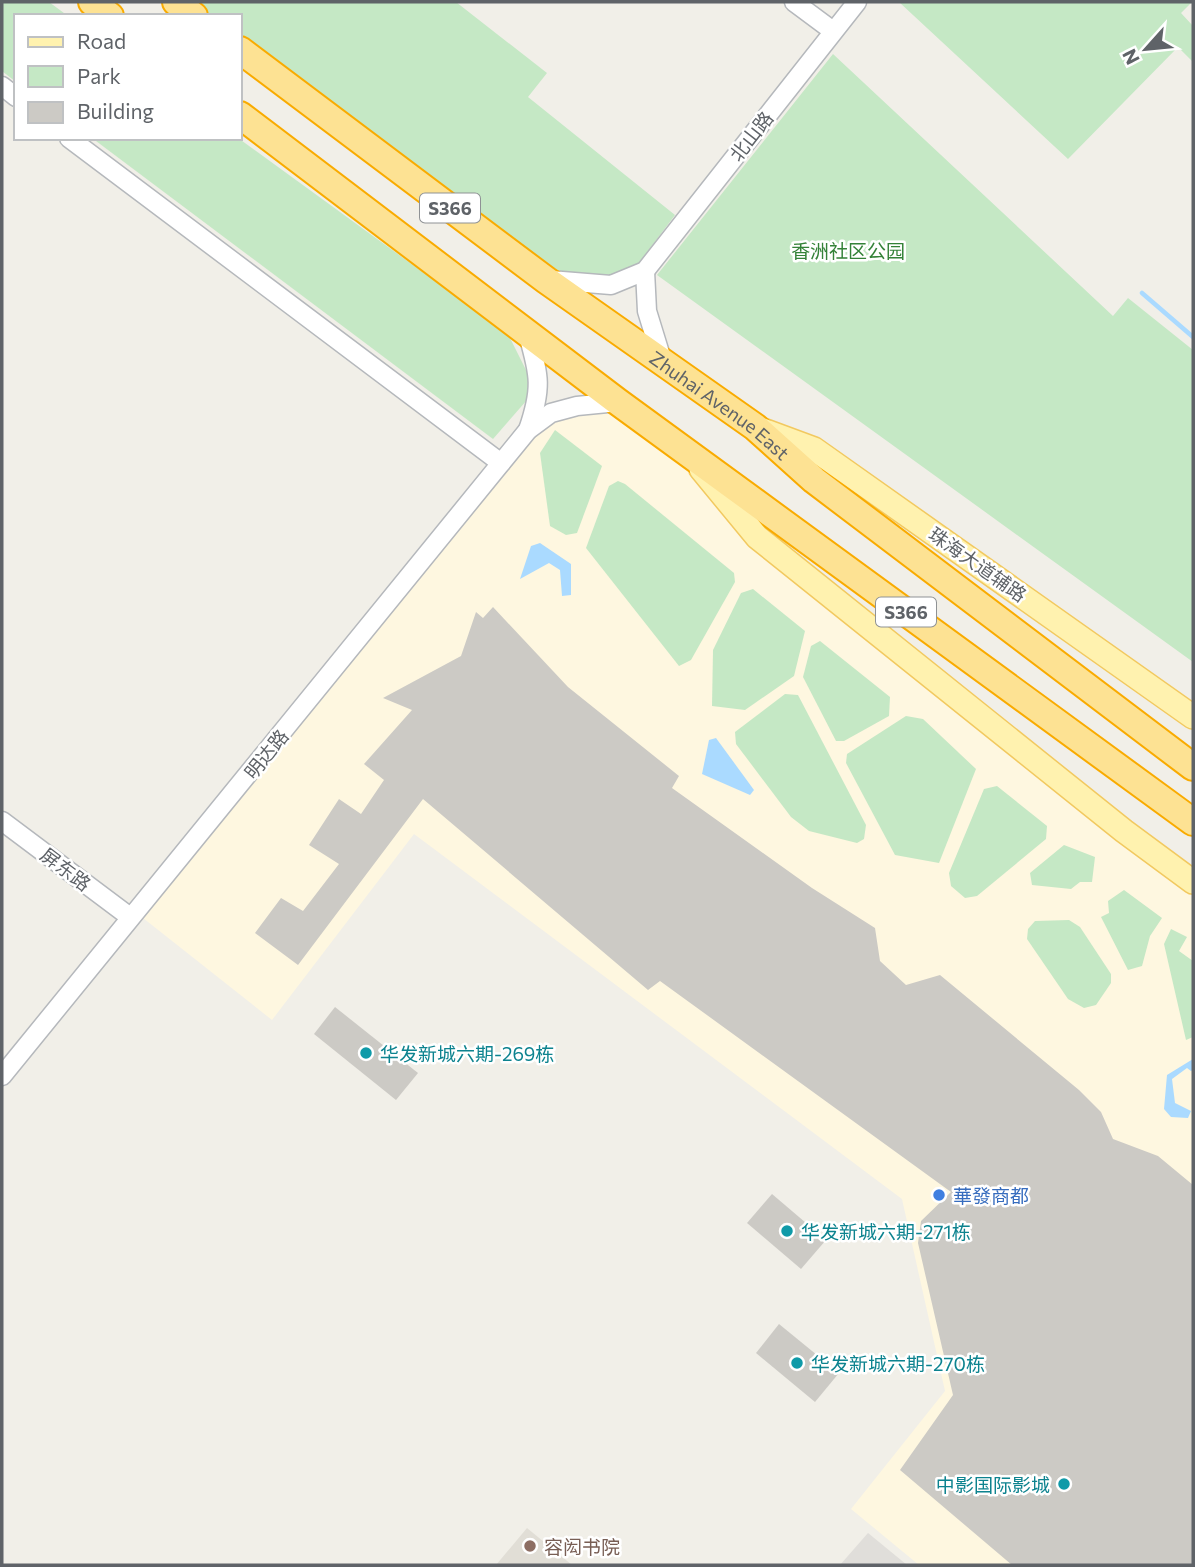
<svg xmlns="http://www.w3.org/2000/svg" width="1195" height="1567" font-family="Commissioner,'Noto Sans SC',sans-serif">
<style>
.commercial{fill:#fef7e0}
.industrial{fill:#e0deda}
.education{fill:#e1ded6}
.green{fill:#c5e8c5}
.water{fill:#aadaff}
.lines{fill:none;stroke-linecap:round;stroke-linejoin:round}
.stream{stroke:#aadaff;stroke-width:4.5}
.building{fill:#cccac5}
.minor-casing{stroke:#b5b8bc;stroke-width:21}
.major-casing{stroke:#f2c960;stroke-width:26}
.highway-casing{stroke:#f9ab00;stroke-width:30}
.minor{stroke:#fff;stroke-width:18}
.major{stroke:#fff2af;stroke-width:23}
.highway{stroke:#fde293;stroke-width:26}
.culture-dot{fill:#0f9aa8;stroke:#fff;stroke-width:2.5}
.shop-dot{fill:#3f7fe0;stroke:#fff;stroke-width:2.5}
.education-dot{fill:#8d6e63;stroke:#fff;stroke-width:2.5}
.labels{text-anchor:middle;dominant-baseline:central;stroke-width:5;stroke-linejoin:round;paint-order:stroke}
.shield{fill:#fff;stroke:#8f9295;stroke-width:2}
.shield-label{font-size:18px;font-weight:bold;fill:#5f6368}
.street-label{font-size:19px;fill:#5f6368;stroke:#fff}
.park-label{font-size:19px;fill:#348238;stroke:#fff}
.culture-label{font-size:19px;fill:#0d838f;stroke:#fff;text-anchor:start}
.shop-label{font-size:19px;fill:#366cbe;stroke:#fff;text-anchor:start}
.education-label{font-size:19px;fill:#785e54;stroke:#fff;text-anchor:start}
</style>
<rect width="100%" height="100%" fill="#f1efe8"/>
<!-- commercial -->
<path class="commercial" d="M617 411 681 463 753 544 1193 891V1565H919L851 1509 945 1391 902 1199 414 834 272 1020 143 918 536 434 554 421 580 415Z"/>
<!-- industrial -->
<path class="industrial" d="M868 1533 907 1565H840Z"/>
<!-- education -->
<path class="education" d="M527 1528 572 1565H496Z"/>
<!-- green -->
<g class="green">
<path d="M2 2H49L68 16H16V82L2 71Z"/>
<path d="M184 2H456L547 73 528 97 675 215 639 263 611 279 548 275 240 44V16H203Z"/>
<path d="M899 2H1192L1181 13 1193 26V62L1178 47 1068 159Z"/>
<path d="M833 54 1113 316 1128 298 1193 350V662L657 275Z"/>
<path d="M92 138H238L508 334 529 376 527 400 493 439Z"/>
<path d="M555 430 602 466 577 533 566 535 550 526 540 453Z"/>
<path d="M618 481 625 484 734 573 735 582 691 660 679 666 586 548 609 486Z"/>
<path d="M753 589 805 631 794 676 745 710 712 706 713 650 741 593Z"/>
<path d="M820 641 890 697 889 716 844 741H836L803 677 811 646Z"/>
<path d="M785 694 798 695 866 825 864 839 857 843 809 831 791 817 736 744 735 732Z"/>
<path d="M906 716 923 719 976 769 939 863 895 855 846 763 847 754Z"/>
<path d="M997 786 1047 826 1046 839 977 896 965 898 951 886 949 873 984 789Z"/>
<path d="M1064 845 1095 857 1092 882H1080L1071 889 1032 885 1030 873Z"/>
<path d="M1124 890 1162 918 1150 936 1142 966 1128 970 1101 917 1109 913 1108 901Z"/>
<path d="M1069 920 1080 927 1111 974V983L1096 1005 1084 1008 1068 999 1027 939 1028 929 1035 921Z"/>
<path d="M1171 929 1187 937 1179 951 1193 961V1037L1186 1040 1164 944Z"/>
</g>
<!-- water -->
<g class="water">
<path d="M540 543 571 564V595L562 596 560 570 549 563 520 579 531 546Z"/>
<path d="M716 738 754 790 750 795 702 774 709 740Z"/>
<path d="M1193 1059V1070L1191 1071 1187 1068 1172 1079 1175 1103 1191 1111 1188 1118 1171 1117 1164 1109 1167 1075Z"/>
</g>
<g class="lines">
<!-- stream -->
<path class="stream" d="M1142 293 1193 337"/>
</g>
<!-- building -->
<g class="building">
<path d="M493 607 568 687 679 776 672 788 812 888 875 928 880 961 906 985 940 975 1079 1090 1101 1112 1113 1139 1158 1156 1193 1185V1565H1012L900 1470 953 1395 918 1243 921 1221 951 1192 660 981 648 990 423 799 298 965 255 933 281 898 303 911 339 864 309 845 339 799 361 814 384 780 364 764 412 710 383 698 461 656 476 612 483 618Z"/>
<path d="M335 1007 418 1073 396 1100 314 1034Z"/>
<path d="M772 1194 826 1240 801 1269 747 1223Z"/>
<path d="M779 1324 839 1373 815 1402 756 1353Z"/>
</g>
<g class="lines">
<defs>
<g id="minor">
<path d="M794 2 833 31"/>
<path d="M2 86 16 97"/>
<path d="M69 138 501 463"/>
<path d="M645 271 647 311 663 363"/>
<path d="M550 280 611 285 645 271 857 2"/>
<path d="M528 335C540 376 542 389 528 430"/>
<path d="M2 821 130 917"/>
<path d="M2 1076 528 430 551 413 577 406 618 402"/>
</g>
<g id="major">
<path d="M760 429 814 449 1193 717"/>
<path d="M701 469 757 537 1124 831 1193 882"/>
</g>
<g id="highway">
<path d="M92 2 110 16"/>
<path d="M176 2 194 16"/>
<path id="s1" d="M240 50 546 280 755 427 814 480 1193 767"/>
<path d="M240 115 618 402 1193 822"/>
</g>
</defs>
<!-- minor casing -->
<use href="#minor" class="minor-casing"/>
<!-- major casing -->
<use href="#major" class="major-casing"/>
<!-- highway casing -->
<use href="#highway" class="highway-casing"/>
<!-- minor -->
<use href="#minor" class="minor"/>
<!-- major -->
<use href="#major" class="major"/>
<!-- highway -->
<use href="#highway" class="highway"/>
</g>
<!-- markers -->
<g class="culture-dot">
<circle cx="366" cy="1053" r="7"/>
<circle cx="787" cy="1231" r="7"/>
<circle cx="797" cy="1363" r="7"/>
<circle cx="1064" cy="1484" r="7"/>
</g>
<circle class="shop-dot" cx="939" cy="1195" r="7"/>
<circle class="education-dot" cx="530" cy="1546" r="7"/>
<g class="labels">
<!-- shield labels -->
<g class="shield">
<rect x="420" y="193.5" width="60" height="29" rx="5"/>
<rect x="876" y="597.5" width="60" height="29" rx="5"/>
</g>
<g class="shield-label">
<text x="450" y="208">S366</text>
<text x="906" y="612">S366</text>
</g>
<!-- street labels -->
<g class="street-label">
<text transform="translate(751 136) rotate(-52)">北山路</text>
<text stroke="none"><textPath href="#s1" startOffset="597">Zhuhai Avenue East</textPath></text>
<text transform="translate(978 564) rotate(35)">珠海大道辅路</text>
<text transform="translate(266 754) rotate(-51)">明达路</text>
<text transform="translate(66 869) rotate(37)">屏东路</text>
</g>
<!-- park labels -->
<g class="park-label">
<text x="848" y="250">香洲社区公园</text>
</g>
<!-- culture labels -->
<g class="culture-label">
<text x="380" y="1053">华发新城六期-269栋</text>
<text x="801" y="1231">华发新城六期-271栋</text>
<text x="811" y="1363">华发新城六期-270栋</text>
<text x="1050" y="1484" text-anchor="end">中影国际影城</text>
</g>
<!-- shop labels -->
<g class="shop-label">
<text x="953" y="1195">華發商都</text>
</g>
<!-- education labels -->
<g class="education-label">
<text x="544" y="1546">容闳书院</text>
</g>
</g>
<!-- border -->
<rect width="1195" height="1567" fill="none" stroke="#5f6368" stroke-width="7"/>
<!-- legend -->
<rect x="14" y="14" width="228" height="126" fill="#ffffff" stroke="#bfc1c3" stroke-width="2"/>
<rect x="28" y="37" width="35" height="10" fill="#fff2af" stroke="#bfc1c3" stroke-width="2"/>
<text x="77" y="49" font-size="21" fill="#5f6368">Road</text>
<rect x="28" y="66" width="35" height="21" fill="#c5e8c5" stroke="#bfc1c3" stroke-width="2"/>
<text x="77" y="84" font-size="21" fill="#5f6368">Park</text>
<rect x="28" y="102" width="35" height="21" fill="#cccac5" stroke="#bfc1c3" stroke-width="2"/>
<text x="77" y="119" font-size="21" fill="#5f6368">Building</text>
<!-- north arrow -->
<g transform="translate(1146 49) rotate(243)" stroke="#ffffff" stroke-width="5" paint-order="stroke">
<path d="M0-5L12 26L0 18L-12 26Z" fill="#5f6368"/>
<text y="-10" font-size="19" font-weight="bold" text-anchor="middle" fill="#5f6368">N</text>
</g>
</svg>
